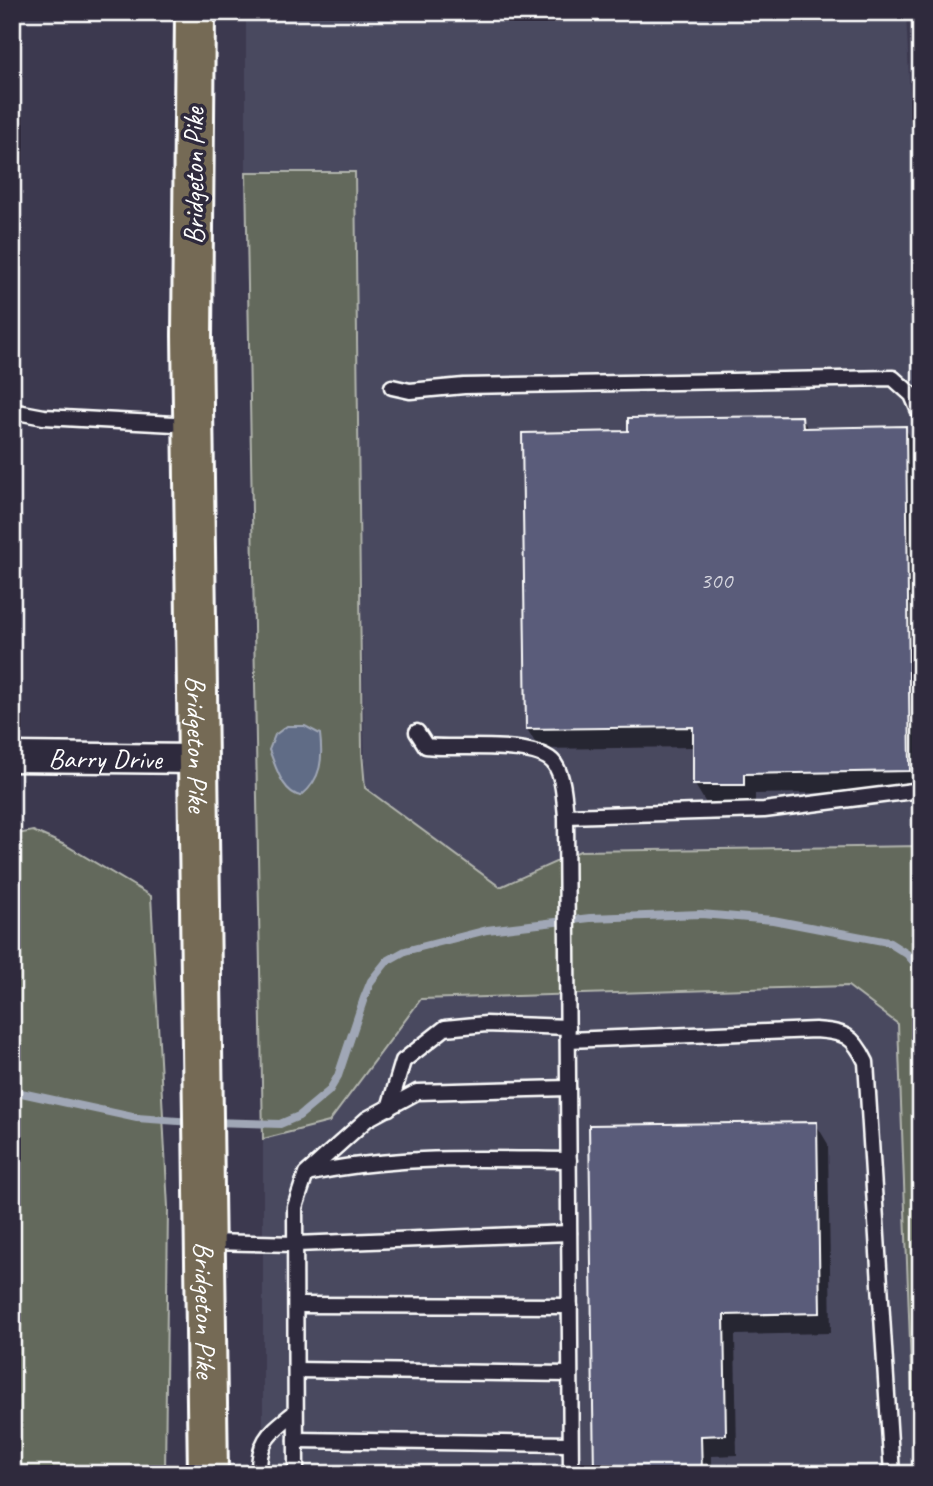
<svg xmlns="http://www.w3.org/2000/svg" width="933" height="1486" font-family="Caveat,sans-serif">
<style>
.built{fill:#49485f}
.green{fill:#63695b;stroke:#b1b4ad;stroke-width:2}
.water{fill:#606c86;stroke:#a0a7b6;stroke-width:2}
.shadow{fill:#0007}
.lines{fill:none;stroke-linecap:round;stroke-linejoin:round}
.stream{stroke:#a0a7b6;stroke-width:8}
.building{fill:#5a5c7a;stroke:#fff;stroke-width:2}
.lane-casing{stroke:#fff;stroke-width:19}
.street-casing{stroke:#fff;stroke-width:33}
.primary-casing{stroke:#fff;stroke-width:44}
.lane{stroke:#2f2a3d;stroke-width:14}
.street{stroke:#2f2a3d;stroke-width:28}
.primary{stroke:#756a55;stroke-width:38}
.labels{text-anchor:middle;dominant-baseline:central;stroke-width:7;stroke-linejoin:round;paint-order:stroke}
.number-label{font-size:24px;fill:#d6d6de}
.street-label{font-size:28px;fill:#fff;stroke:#2f2a3d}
</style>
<rect width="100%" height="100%" fill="#3c394f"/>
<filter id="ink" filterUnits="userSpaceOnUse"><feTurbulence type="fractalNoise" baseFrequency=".0143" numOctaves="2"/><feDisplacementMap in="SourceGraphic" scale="14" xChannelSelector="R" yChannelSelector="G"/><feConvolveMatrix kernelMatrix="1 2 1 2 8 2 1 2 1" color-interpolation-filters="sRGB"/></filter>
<g filter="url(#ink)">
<!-- built -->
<g class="built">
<path d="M246 12H906L912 144 921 153V846L581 851 500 887 365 788 354 172H246Z"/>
<path d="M848 986 898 1024 915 1474H263V1139L329 1122 421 999Z"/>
</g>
<!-- green -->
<g class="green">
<path d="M246 172H355L362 752 365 788 500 887 580 851 921 846V1474H915L898 1024 848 986 421 999 329 1122 263 1139Z"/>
<path d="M33 831 67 846 151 896 168 1207 165 1474H12V835Z"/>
</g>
<!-- water -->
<path class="water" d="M287 726H305L320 734C323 758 322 779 301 796 282 793 276 766 269 750L275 735Z"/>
<!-- shadow -->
<g class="shadow">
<path d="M801 417 808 429 905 428 917 448 921 791 755 794V804L707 805 695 785V747L539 749 527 729 630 433Z"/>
<path d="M816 1124 828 1144 831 1333 735 1335 737 1455 712 1456V1474H595Z"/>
</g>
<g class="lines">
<!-- stream -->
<g class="stream">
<path d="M12 1091 137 1118 192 1122"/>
<path d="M211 1122 280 1124 299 1116 329 1091 338 1076 364 998 371 981 387 961 405 951 487 930 590 918 701 914 773 920 888 942 907 954 921 970"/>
</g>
</g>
<!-- building -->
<g class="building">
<path d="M802 416 803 428 906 426 910 771 744 774V785H693V727L526 729 522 433 628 431V418Z"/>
<path d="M817 1122 820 1313 724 1315 726 1435 701 1436 702 1474H594L589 1125Z"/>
</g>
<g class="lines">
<defs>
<g id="lane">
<path d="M392 387 410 391 464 386 893 378 912 395 921 416"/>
<path d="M12 411 44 417 193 425"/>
<path d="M417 732 426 746C455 750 536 740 554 763 564 777 564 799 566 816L764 810 921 790"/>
<path d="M566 816 571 1474"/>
<path d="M568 1040 815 1030C845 1032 853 1035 866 1062L892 1474"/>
<path d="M389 1108 403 1061 445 1028 486 1024 568 1027"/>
<path d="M307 1174C393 1155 481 1159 569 1160"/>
<path d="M207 1242 296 1244 569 1233"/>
<path d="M296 1305 570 1306"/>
<path d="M296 1370 569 1374"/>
<path d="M296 1440 570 1444"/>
<path d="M259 1474C258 1439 270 1433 295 1412"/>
<path d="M296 1474 295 1207 306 1174 367 1119 417 1092 568 1088"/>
</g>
<g id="street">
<path id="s1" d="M12 757 197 759"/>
</g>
<g id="primary">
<path id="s2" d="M195 12 192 336 208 1474"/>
</g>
</defs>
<!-- lane casing -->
<use href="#lane" class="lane-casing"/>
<!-- street casing -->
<use href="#street" class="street-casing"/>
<!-- primary casing -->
<use href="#primary" class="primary-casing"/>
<!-- lane -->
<use href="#lane" class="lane"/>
<!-- street -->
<use href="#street" class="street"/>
<!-- primary -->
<use href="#primary" class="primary"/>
</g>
</g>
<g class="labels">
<!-- number labels -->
<g class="number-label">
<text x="716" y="580">300</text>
</g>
<!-- street labels -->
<g class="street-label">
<text transform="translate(193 176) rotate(-90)">Bridgeton Pike</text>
<text stroke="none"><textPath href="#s2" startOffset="732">Bridgeton Pike</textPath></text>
<text stroke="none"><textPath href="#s1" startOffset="93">Barry Drive</textPath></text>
<text stroke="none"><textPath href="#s2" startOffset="1298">Bridgeton Pike</textPath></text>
</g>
</g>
<!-- margin -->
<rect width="933" height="1486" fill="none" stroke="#2f2a3d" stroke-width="42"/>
<rect x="21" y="21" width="891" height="1444" fill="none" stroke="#fff" stroke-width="2.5" filter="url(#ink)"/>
</svg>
